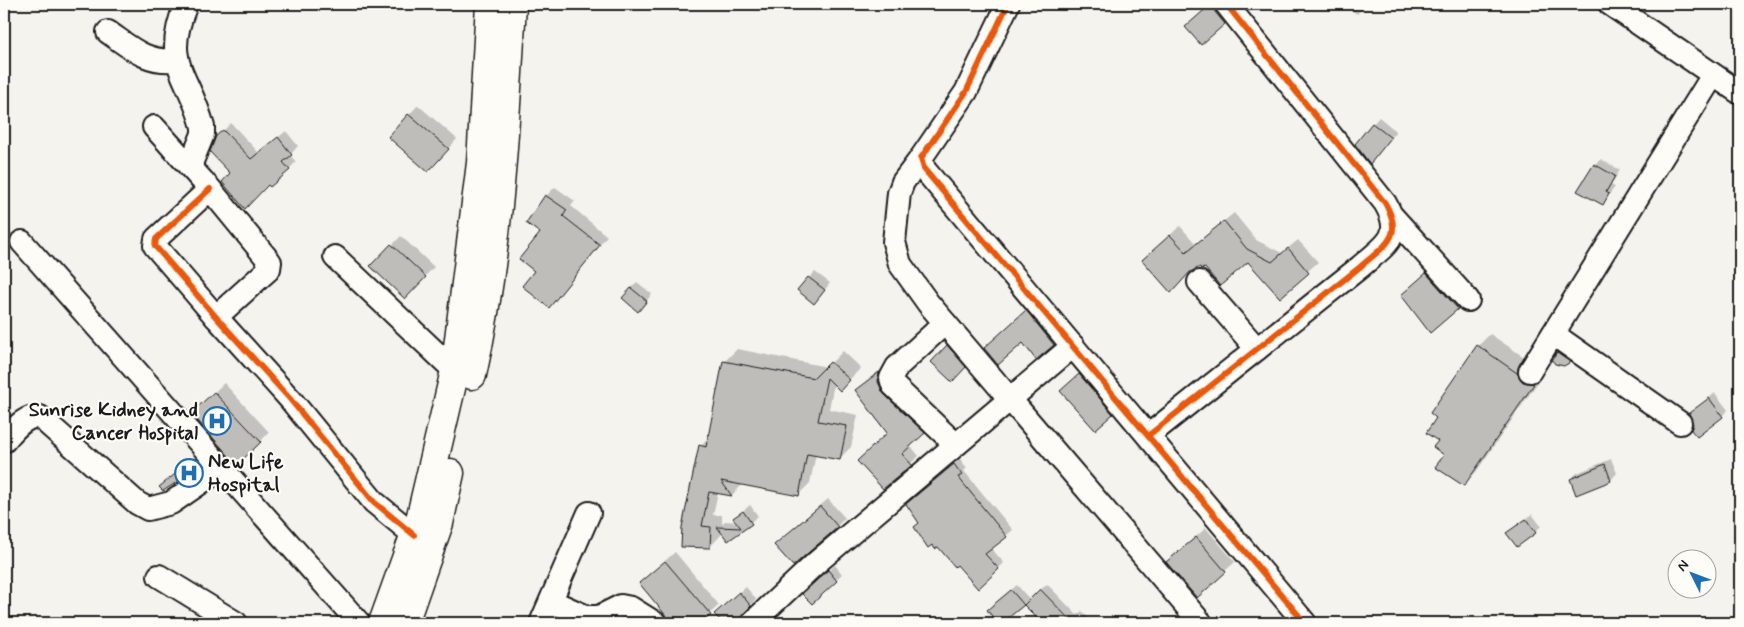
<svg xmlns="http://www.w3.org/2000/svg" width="1744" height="627" font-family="Mynerve,sans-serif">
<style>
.shadow{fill:#0003}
.building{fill:#bebdba;stroke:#1c1c1c}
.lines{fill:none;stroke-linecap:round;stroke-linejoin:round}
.minor-casing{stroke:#1c1c1c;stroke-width:26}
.major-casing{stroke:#1c1c1c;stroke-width:31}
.minor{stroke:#fdfcf7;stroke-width:22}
.major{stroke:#fdfcf7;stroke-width:28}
.cycleway-casing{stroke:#fdfcf7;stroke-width:9}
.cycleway{stroke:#e8590c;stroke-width:6}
.labels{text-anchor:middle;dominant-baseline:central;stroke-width:4.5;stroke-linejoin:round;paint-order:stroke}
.poi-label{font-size:20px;font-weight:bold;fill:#1c1c1c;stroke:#fdfcf7;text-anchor:end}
</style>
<rect width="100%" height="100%" fill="#f4f3ee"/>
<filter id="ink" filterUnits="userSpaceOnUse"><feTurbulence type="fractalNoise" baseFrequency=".02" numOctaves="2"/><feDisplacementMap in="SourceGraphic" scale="10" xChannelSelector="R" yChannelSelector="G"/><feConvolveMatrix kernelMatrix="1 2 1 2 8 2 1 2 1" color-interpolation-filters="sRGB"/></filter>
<g filter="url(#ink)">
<!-- shadow -->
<g class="shadow">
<path d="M54 4H64L60 8Z"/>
<path d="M108 4H126L119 11Z"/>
<path d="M1212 4H1221L1230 17 1201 43 1192 21Z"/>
<path d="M1341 4H1367L1357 14Z"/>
<path d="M418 105 457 139 437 161 389 137Z"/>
<path d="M1379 117 1396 131 1376 156 1356 144Z"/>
<path d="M231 123 259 153 286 131 298 146 290 155 296 162 289 169 232 173 217 137Z"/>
<path d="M1601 159 1620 170 1611 185 1615 187 1602 204 1595 165Z"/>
<path d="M555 187 575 201 571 206 607 236 549 306 536 271 546 196Z"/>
<path d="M1234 213 1256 240 1282 253 1298 240 1318 262 1280 296 1248 261 1205 267 1153 251 1180 226 1196 244Z"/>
<path d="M401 236 434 267 405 297 372 266Z"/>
<path d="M1436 265 1467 299 1430 331 1412 286Z"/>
<path d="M815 272 830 283 820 296 809 278Z"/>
<path d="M637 282 652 294 644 304 631 288Z"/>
<path d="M1034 303 1062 336 1036 358 1010 325Z"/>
<path d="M1490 334 1530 361 1535 370 1545 372 1476 472 1463 484 1439 441 1438 418 1478 346Z"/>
<path d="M954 340 971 360 952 380 933 362Z"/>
<path d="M1564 347 1574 355 1564 365 1555 361Z"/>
<path d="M737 349 827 367 843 351 861 368 840 389 834 384 829 409 858 415 851 447 839 459 816 454 810 483 798 495 743 484 732 495 718 492 713 515H722V524L725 521 738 522 735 518 750 505 758 516 728 540 722 531 721 535 710 547 683 546 700 446 709 437 725 361Z"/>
<path d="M887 365 932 424 910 445 919 456 883 488 888 433 856 390Z"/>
<path d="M1089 366 1121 404 1112 413 1071 382Z"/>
<path d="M224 383 269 432 260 442 202 404Z"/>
<path d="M1715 393 1728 410 1722 416 1694 424 1690 414Z"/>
<path d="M202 452 207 459 165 490 167 481Z"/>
<path d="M960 459 967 468 964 471 1013 530 991 548 1004 563 998 569 920 522 914 498Z"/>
<path d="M1611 459 1617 473 1611 480 1577 493 1571 479 1577 473Z"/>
<path d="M828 499 845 518 837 526 784 537Z"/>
<path d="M1532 514 1541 526 1535 532 1508 533Z"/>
<path d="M1206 528 1235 562 1197 596 1177 553Z"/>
<path d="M675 552 719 605 700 623H674L640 583Z"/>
<path d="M835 565 842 574 812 603 810 588Z"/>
<path d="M1047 584 1077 615 1082 611 1093 623H1043L1024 603 999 623 988 610 1017 585 1030 600Z"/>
<path d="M746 587 756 599 745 612 747 623H724L716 614Z"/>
</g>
<!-- building -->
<g class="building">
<path d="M1211 4H1213L1215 12 1225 24 1201 45 1185 27Z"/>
<path d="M408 114 449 149 428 172 388 137Z"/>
<path d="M1372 123 1391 138 1370 164 1355 144Z"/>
<path d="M223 130 251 159 278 137 292 155 283 162 290 170 270 187 268 185 245 209 222 182 230 173 210 152 216 136Z"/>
<path d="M1594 164 1615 176 1606 192 1609 194 1603 205 1577 191Z"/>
<path d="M545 195 567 210 563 216 600 245 549 308 522 286 534 271 519 259 540 233 526 223Z"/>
<path d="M1224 221 1247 249 1272 262 1288 248 1309 273 1280 298 1248 262 1220 286 1205 268 1201 269 1200 267 1190 272 1171 293 1142 260 1170 235 1186 252Z"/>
<path d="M391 244 426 277 405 299 370 266Z"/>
<path d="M1426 273 1458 309 1430 333 1401 295Z"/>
<path d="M808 277 825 290 814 304 797 290Z"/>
<path d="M631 288 647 301 638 312 622 298Z"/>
<path d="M1026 310 1054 345 1036 360 1023 343 998 365 984 348Z"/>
<path d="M947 345 966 367 952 382 931 362Z"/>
<path d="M1477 345 1517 373 1523 382 1534 384 1464 486 1435 467 1444 455 1433 447 1438 441 1426 433 1436 418 1430 413Z"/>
<path d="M1557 353 1570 362 1569 363 1564 366 1555 364 1552 360Z"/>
<path d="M723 361 814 378 830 362 850 380 840 391 827 378 818 421 847 426 840 460 807 454 799 496 721 481 732 496 709 492 702 526 711 527 710 548 681 547 682 527 699 445 706 447Z"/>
<path d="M879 372 878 382 884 394 925 433 902 454 912 465 883 489 857 461 887 433 855 390Z"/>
<path d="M1079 374 1113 414 1095 430 1060 391Z"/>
<path d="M214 392 261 442 237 465 191 413Z"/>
<path d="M1709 398 1723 417 1697 437 1691 430 1693 424 1689 413Z"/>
<path d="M195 458 202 466 163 491 159 487Z"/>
<path d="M954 464 962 475 958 477 1007 537 985 554 999 569 978 589 957 565 955 567 938 547 935 549 932 545 928 548 914 527 919 523 906 504Z"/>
<path d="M1605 464 1611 481 1576 495 1570 479Z"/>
<path d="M820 506 838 527 793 566 774 545Z"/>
<path d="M743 511 752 524 728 541 717 527 741 528 733 518Z"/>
<path d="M1526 519 1536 533 1517 547 1506 533Z"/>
<path d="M1196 537 1226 572 1197 598 1166 562Z"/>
<path d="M665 561 711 615 701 623H672L639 583Z"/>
<path d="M828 570 837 581 812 604 802 594Z"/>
<path d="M1040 589 1073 623H1042L1024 605Z"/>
<path d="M1011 590 1024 605 1002 623H998L987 610Z"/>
<path d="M739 592 751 606 743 614 739 623H723L714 614Z"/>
</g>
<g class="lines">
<defs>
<g id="minor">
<path d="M186 4C161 65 189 73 203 127V134L190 166"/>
<path d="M1008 4 966 92 921 158 924 169 1305 623"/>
<path d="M1610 4 1740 93"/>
<path d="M108 32C131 48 146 63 176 60"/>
<path d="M154 127 210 189 270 262 269 269 216 317"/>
<path d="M921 158 903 182 899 193 894 242 900 264 928 303 1201 623"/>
<path d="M210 189 156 239 155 246 216 317 290 399 374 502 414 535"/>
<path d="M1393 217 1468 300"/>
<path d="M22 242 359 623"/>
<path d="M335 257 455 371"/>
<path d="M1199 282 1257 349"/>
<path d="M945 323 897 367 891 378 893 385 955 444"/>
<path d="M1553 334 1680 423"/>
<path d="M1530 371 1713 75"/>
<path d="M1149 435 1360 267C1385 245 1405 237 1385 203L1226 4"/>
<path d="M4 441C13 431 25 414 40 417L137 503 148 509 171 503 222 468"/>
<path d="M159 576 236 623"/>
<path d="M551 601 587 617H599L621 606 631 608 655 623"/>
<path d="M541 623 589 513"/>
<path d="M752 623 816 563 1073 346"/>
</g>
<g id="major">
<path d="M472 375C499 253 505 128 512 4"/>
<path d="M383 623 420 520 455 371 481 163 490 4"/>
<path d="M404 623 439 523 450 473"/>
</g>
</defs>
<!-- minor casing -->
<use href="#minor" class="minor-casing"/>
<!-- major casing -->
<use href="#major" class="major-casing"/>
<!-- minor -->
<use href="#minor" class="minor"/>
<!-- major -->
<use href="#major" class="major"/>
<defs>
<g id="cycleway">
<path d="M1008 4 966 92 921 158 924 169 1305 623"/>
<path d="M210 189 156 239 155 246 216 317 290 399 374 502 414 535"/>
<path d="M1149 435 1360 267C1385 245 1405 237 1385 203L1226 4"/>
</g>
</defs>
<!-- cycleway casing -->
<use href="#cycleway" class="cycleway-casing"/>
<!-- cycleway -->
<use href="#cycleway" class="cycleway"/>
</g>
</g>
<!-- icons -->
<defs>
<symbol id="hospital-ring" viewBox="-11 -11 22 22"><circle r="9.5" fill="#fdfcf7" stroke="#1f6fb2" stroke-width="1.5"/><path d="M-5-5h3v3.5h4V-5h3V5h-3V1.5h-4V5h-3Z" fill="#1f6fb2"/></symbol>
</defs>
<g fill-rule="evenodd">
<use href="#hospital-ring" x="201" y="405" width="32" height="32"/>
<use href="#hospital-ring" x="173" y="457" width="32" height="32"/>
</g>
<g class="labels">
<!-- poi labels -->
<g class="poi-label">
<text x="198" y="410">Sunrise Kidney and<tspan x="198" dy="23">Cancer Hospital</tspan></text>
<text x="208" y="462" text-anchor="start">New Life<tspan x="208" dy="23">Hospital</tspan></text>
</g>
</g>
<!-- margin -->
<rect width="1744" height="627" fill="none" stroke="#fdfcf7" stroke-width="20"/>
<rect x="10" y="10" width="1724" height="607" fill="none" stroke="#1c1c1c" stroke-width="2" filter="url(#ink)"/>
<!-- north arrow -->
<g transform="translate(1692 574) rotate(312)"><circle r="24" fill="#fdfcf7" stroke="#a3a29f"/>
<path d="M0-4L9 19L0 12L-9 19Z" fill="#1f6fb2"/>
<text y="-8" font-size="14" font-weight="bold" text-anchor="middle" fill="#1c1c1c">N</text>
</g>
</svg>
